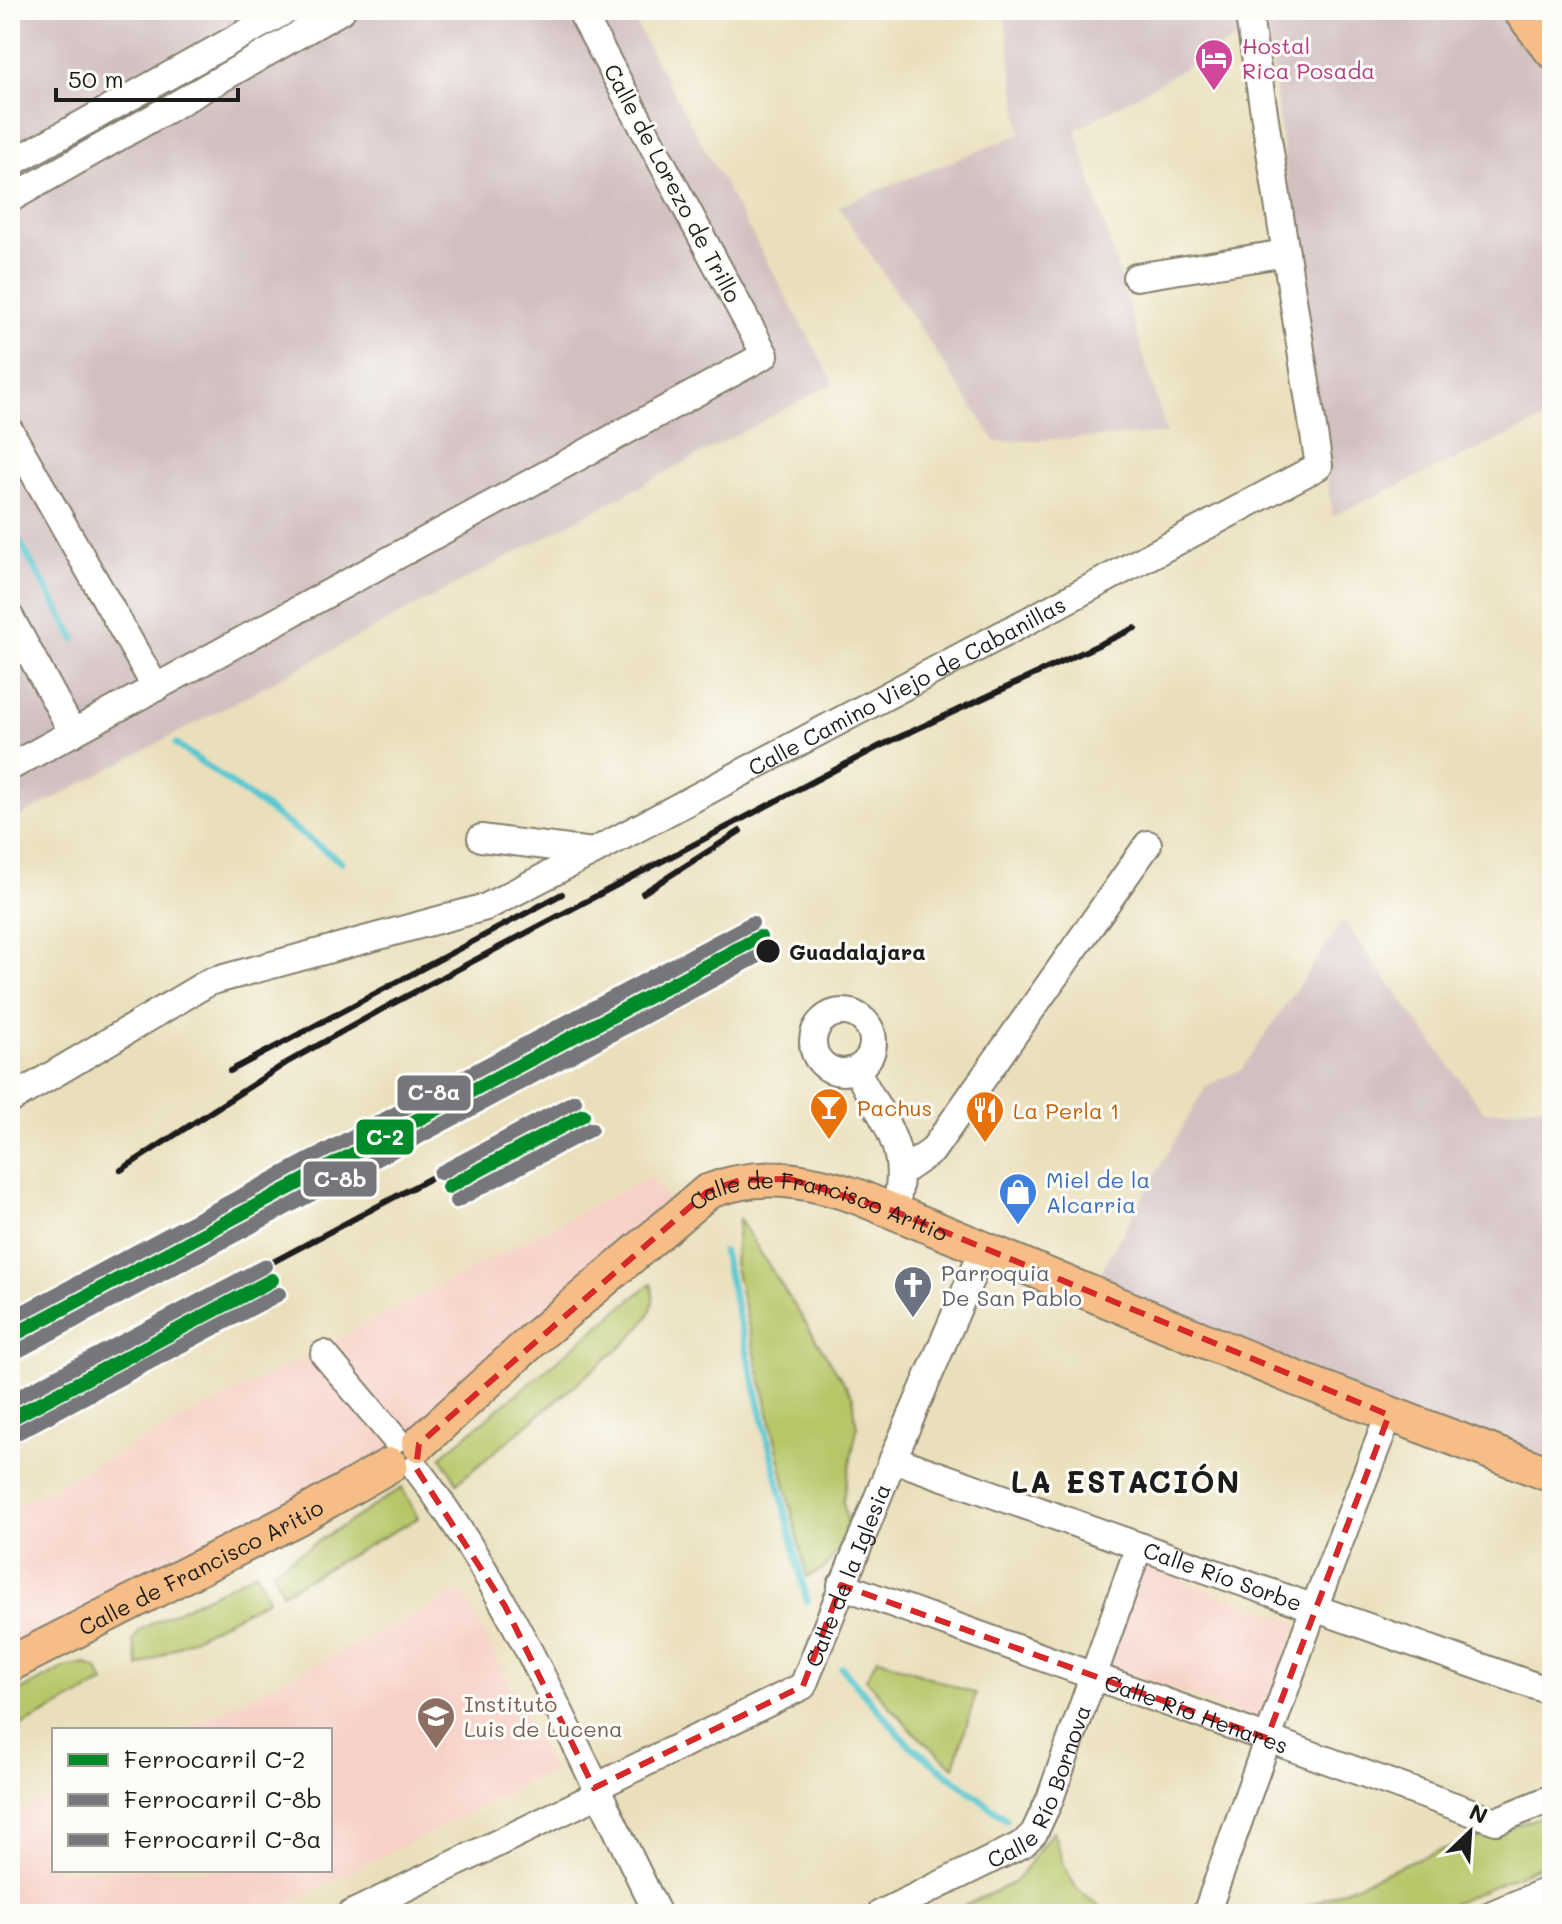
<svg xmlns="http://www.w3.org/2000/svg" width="1562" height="1924" font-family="Mali,sans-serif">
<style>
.built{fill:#f7d1c7}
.industrial{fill:#d2bfc0}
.green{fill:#b7c668;stroke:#6a7142;stroke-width:2}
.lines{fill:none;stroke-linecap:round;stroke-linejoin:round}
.stream{stroke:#5bc7d1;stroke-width:7}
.minor-casing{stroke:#837e6c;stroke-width:30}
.major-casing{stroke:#837e6c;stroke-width:38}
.minor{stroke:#fff;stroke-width:26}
.major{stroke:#f6be86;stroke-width:34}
.rail{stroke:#1c1c1c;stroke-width:6}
.rail-1-casing{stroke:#fdfcf7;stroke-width:20}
.rail-2-casing{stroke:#fdfcf7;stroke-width:20}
.rail-3-casing{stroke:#fdfcf7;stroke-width:20}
.rail-1{stroke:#008a29;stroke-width:14}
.rail-2{stroke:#76777a;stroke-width:14}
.rail-3{stroke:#76777a;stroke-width:14}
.marked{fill:none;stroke:#d62828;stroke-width:6;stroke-dasharray:16 10;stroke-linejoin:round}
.stop-dot{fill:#1c1c1c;stroke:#fdfcf7;stroke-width:3}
.labels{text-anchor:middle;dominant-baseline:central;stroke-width:6;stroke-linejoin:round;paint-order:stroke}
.hotel-label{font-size:22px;fill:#b23c85;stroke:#fdfcf7;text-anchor:start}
.street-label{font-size:22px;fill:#1c1c1c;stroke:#fdfcf7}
.stop-label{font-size:22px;font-weight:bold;fill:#1c1c1c;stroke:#fdfcf7;text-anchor:start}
.food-label{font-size:22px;fill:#c56008;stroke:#fdfcf7;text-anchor:start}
.shop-label{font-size:22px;fill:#366cbe;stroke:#fdfcf7;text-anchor:start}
.worship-label{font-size:22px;fill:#5b616d;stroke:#fdfcf7;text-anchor:start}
.education-label{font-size:22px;fill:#785e54;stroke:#fdfcf7;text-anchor:start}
.district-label{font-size:30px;font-weight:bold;letter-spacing:2px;fill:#1c1c1c;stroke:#fdfcf7}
.line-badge{stroke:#fdfcf7;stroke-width:3}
.badge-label{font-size:22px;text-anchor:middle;font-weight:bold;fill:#fff}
</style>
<rect width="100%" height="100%" fill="#fdfcf7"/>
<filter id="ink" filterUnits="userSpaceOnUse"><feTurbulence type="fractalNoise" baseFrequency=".0125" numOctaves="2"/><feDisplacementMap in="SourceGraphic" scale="16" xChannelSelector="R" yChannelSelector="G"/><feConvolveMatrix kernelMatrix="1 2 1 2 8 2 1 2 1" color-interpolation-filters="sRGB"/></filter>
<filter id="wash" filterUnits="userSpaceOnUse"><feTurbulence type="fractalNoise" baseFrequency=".006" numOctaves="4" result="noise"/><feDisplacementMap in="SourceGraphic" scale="32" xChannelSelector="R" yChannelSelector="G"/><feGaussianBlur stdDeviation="1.8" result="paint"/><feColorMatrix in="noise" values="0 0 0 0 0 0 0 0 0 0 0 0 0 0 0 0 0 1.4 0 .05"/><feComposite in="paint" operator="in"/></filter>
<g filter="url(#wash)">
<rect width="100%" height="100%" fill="#eadfbb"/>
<!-- built -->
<g class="built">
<path d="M650 1176 670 1202 395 1460 10 1660V1505L29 1500Z"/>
<path d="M1143 1566 1298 1623 1261 1722 1107 1665Z"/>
<path d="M462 1591 553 1771 267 1914H10V1816L54 1794V1870H330V1730H183Z"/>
</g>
<!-- industrial -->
<g class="industrial">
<path d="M10 10H628L834 383 10 822Z"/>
<path d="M1004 10H1552V416L1332 516 1266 22 1076 130 1167 434 996 442 838 206 1021 134Z"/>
<path d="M1343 920 1484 1112 1552 1104V1475L1093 1296 1105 1264 1206 1086 1242 1069Z"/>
</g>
<!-- green -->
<g class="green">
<path d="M739 1219 853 1397 857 1428 843 1501 850 1534 824 1569 807 1577 734 1263Z"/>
<path d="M651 1283C659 1308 645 1323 628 1341L457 1483 441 1456Z"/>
<path d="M402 1488 418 1518 282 1593 273 1570Z"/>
<path d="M256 1572 268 1599 139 1667 133 1641 141 1629Z"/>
<path d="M877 1658 976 1694 954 1767 910 1729 866 1679Z"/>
<path d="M86 1664 98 1670 104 1683 10 1732V1696L64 1668Z"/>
<path d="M1552 1813V1860L1430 1914H1289L1418 1858Z"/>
<path d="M1053 1831C1067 1877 1071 1893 1115 1914H947L1015 1882Z"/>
</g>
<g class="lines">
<!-- stream -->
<g class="stream">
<path d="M10 525 75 639"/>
<path d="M176 744 341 862"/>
<path d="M723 1252 807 1601"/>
<path d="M842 1668 908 1744 1006 1819"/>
</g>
</g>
</g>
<g filter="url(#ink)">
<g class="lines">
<defs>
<g id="minor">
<path d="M10 164 287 10"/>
<path d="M10 199 342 10"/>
<path d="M1136 277 1286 253"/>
<path d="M10 431 156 688"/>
<path d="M10 617 73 733"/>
<path d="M10 767 765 355 580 10"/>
<path id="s1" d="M481 838 593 852 1319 466 1248 10"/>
<circle cx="843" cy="1042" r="30"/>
<path d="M856 1069C883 1122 913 1150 894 1211"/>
<path d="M10 1100 209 982 486 907 593 852"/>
<path d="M903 1171 932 1151 1148 844"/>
<path d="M324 1354 395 1439"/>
<path id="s2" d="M893 1459 1552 1692"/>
<path d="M416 1468C518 1603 582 1764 658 1914"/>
<path id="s3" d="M841 1585 1496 1821 1552 1798"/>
<path id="s4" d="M594 1788 803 1686 893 1459 983 1250"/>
<path d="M351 1914 597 1795"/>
<path id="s5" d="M880 1914 1023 1844 1034 1833 1050 1799 1139 1546"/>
<path d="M1206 1914 1314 1608 1389 1415"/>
<path d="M1492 1914 1552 1889"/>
</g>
<g id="major">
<path d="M1520 10 1552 51"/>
<path id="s6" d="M419 1444 535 1338 707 1192C758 1171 805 1179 856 1196L1295 1378 1552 1475"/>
<path id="s7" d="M10 1664 299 1517 390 1465"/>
</g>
</defs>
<!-- minor casing -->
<use href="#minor" class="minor-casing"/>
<!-- major casing -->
<use href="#major" class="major-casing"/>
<!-- minor -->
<use href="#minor" class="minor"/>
<!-- major -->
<use href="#major" class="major"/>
<!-- rail -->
<g class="rail">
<path d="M643 893 740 831"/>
<path d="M230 1071 562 894"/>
<path d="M121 1170 286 1063 388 1006 880 746 1135 628"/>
<path d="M10 1361 558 1068"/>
<path d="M10 1402 575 1101"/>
</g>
<defs>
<g id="rail-1">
<path d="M448 1187 583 1115"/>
<path d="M10 1337 760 937"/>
<path d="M10 1419 272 1280"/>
</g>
<g id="rail-2">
<path d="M456 1201 591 1129"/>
<path d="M18 1351 768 951"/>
<path d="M17 1433 279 1294"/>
</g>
<g id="rail-3">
<path d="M440 1173 575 1101"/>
<path d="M10 1319 752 923"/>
<path d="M10 1401 265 1266"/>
</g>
</defs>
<!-- rail-1 casing -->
<use href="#rail-1" class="rail-1-casing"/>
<!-- rail-2 casing -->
<use href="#rail-2" class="rail-2-casing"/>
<!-- rail-3 casing -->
<use href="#rail-3" class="rail-3-casing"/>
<!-- rail-1 -->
<use href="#rail-1" class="rail-1"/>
<!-- rail-2 -->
<use href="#rail-2" class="rail-2"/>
<!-- rail-3 -->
<use href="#rail-3" class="rail-3"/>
</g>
</g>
<!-- marked area -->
<path class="marked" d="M790 1179 894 1211 1389 1415 1267 1738 841 1585 803 1686 594 1788 505 1606 416 1468 419 1444 707 1192 740 1180Z"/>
<!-- icons -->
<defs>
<symbol id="hotel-pin" viewBox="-11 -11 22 30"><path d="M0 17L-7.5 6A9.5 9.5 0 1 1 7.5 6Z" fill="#d1479c" stroke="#fdfcf7"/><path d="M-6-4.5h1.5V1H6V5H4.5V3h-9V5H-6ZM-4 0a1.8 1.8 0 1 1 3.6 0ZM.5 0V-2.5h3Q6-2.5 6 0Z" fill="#fff"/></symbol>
<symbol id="bar-pin" viewBox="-11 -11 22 30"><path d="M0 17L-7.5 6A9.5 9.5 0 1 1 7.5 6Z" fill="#e8710a" stroke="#fdfcf7"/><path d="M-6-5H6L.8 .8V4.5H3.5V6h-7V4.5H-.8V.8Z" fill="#fff"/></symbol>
<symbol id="restaurant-pin" viewBox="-11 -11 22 30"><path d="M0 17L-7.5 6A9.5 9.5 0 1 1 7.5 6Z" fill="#e8710a" stroke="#fdfcf7"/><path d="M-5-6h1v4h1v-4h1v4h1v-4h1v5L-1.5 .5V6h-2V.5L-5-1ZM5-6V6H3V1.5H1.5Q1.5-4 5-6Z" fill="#fff"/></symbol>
<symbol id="shop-pin" viewBox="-11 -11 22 30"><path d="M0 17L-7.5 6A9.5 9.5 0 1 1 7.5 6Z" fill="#3f7fe0" stroke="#fdfcf7"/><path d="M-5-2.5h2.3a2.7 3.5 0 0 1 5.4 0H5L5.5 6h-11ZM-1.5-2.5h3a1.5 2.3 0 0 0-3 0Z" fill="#fff"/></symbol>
<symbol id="church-pin" viewBox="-11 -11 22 30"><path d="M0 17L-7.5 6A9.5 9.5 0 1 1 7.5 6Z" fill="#6b7280" stroke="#fdfcf7"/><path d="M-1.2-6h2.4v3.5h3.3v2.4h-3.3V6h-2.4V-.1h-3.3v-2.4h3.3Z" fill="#fff"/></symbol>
<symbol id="university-pin" viewBox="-11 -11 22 30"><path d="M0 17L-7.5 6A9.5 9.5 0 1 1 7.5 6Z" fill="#8d6e63" stroke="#fdfcf7"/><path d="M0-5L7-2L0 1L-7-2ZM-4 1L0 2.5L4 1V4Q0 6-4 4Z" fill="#fff"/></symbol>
</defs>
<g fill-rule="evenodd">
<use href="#hotel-pin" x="1192" y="36" width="44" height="60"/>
<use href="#bar-pin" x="807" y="1085" width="44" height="60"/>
<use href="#restaurant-pin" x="963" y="1088" width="44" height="60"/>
<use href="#shop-pin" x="996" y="1170" width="44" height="60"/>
<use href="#church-pin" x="891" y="1263" width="44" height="60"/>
<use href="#university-pin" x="414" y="1694" width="44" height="60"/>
</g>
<!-- markers -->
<circle class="stop-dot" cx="768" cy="951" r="13"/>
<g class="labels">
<!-- hotel labels -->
<g class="hotel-label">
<text x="1242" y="45">Hostal<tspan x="1242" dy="25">Rica Posada</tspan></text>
</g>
<!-- street labels -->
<g class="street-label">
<text transform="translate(673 183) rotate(62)">Calle de Lorezo de Trillo</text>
<text stroke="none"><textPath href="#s1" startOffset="468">Calle Camino Viejo de Cabanillas</textPath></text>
<text stroke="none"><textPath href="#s6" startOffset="498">Calle de Francisco Aritio</textPath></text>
<text stroke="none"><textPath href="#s7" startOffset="214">Calle de Francisco Aritio</textPath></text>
<text stroke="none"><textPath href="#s4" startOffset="352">Calle de la Iglesia</textPath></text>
<text stroke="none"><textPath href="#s2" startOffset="350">Calle Río Sorbe</textPath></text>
<text stroke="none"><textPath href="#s3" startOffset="378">Calle Río Henares</textPath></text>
<text stroke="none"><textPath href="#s5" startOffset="216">Calle Río Bornova</textPath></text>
</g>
<!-- stop labels -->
<g class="stop-label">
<text x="789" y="951">Guadalajara</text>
</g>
<!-- food labels -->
<g class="food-label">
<text x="857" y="1107">Pachus</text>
<text x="1013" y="1110">La Perla 1</text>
</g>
<!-- shop labels -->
<g class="shop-label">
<text x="1046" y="1179">Miel de la<tspan x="1046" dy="25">Alcarria</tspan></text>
</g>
<!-- worship labels -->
<g class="worship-label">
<text x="941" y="1272">Parroquia<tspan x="941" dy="25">De San Pablo</tspan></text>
</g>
<!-- education labels -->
<g class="education-label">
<text x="464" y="1703">Instituto<tspan x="464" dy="25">Luis de Lucena</tspan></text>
</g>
<!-- district labels -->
<g class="district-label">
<text x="1126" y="1481">LA ESTACIÓN</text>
</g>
</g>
<g class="line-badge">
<rect x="396" y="1074" width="76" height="38" rx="8" fill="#76777a"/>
<rect x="355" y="1118" width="60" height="38" rx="8" fill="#008a29"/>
<rect x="302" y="1160" width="76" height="38" rx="8" fill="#76777a"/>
</g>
<g class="badge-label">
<text x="434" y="1100">C-8a</text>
<text x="385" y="1145">C-2</text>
<text x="340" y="1187">C-8b</text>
</g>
<!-- margin -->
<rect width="1562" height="1924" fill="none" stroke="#fdfcf7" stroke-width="40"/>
<!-- legend -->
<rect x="52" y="1728" width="280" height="144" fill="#fdfcf7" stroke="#a3a29f" stroke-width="2"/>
<rect x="68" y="1754" width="40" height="12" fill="#008a29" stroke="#a3a29f" stroke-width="2"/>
<text x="124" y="1768" font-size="24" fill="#1c1c1c">Ferrocarril C-2</text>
<rect x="68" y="1794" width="40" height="12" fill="#76777a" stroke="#a3a29f" stroke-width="2"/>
<text x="124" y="1808" font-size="24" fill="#1c1c1c">Ferrocarril C-8b</text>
<rect x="68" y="1834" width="40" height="12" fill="#76777a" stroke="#a3a29f" stroke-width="2"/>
<text x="124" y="1848" font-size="24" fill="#1c1c1c">Ferrocarril C-8a</text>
<!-- north arrow -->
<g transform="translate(1470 1832) rotate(25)" stroke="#fdfcf7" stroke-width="6" paint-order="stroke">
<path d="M0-6L14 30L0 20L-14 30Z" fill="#1c1c1c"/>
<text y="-12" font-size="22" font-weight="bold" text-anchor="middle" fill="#1c1c1c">N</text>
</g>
<!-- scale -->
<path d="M56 88v12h182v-12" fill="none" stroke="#1c1c1c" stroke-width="4"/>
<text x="68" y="88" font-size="24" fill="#1c1c1c" stroke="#fdfcf7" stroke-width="6" paint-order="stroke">50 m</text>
</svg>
